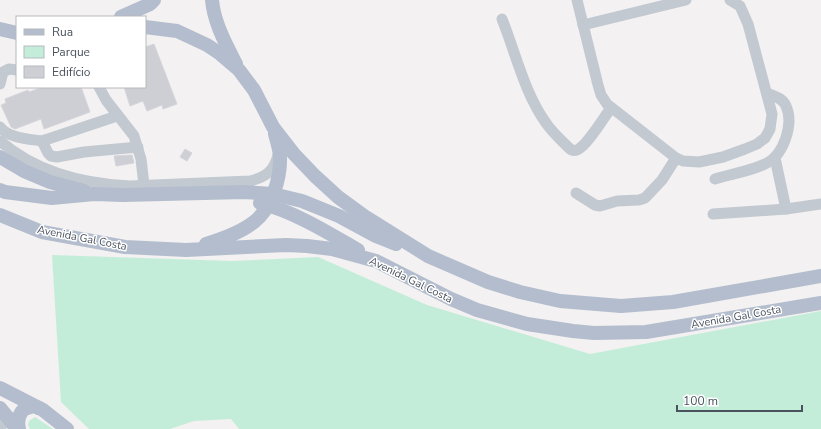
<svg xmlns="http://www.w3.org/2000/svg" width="821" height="429" font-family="'Nunito Sans',sans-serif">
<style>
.green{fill:#c3edd9}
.building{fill:#cecfd5;stroke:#d5d6dc}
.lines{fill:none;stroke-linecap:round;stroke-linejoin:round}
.minor{stroke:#c3c9d1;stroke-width:11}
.major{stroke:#b3bdcd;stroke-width:14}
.labels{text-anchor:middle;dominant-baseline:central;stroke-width:3;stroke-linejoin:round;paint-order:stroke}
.street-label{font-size:11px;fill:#4a525d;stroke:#fff}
</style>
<rect width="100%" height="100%" fill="#f3f1f1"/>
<!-- green -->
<g class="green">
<path d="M52 255 232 261 318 257 427 305 590 354 821 311V429H239L231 419 194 421 170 429H89L61 402Z"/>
<path d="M35 417 53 429H30L28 425 29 421Z"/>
</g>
<!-- building -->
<g class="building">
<path d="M154 44 177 104 163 109 162 105 147 111 143 101 130 106 124 87H145V47Z"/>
<path d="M43 87H81L90 112 44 129 41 119 15 129 11 127 1 105 6 103 5 99 28 90 29 92Z"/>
<path d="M185 149 192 153 187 161 180 157Z"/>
<path d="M132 155 134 163 116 166 114 156Z"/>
</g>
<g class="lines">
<!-- minor -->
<g class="minor">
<path d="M577 0 598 85 601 95 607 104 676 158 683 161 699 162 723 157 745 149 757 144 765 138 770 129 772 114 748 24 740 6 730 0"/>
<path d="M502 19C516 54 524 92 546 123 552 132 561 140 569 148 571 150 574 151 577 150 587 146 604 117 611 108"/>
<path d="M583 25 686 0"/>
<path d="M0 84 3 72 9 69 17 70"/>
<path d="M99 87 106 100 134 136 141 159 144 185"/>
<path d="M117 116 42 141 48 153 51 156 57 157 84 152 138 147"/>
<path d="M0 127C8 138 29 139 42 141"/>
<path d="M0 141C36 172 84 184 130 186L250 181C266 177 274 171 278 155"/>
<path d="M775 158 786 209"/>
<path d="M715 179C731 174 752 171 767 163 784 154 794 124 786 106 783 98 774 96 767 93"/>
<path d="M576 193 595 205 600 206 617 201 639 200 645 198 662 180 676 158"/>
<path d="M713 214 786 209 821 204"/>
<path d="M0 428 8 417"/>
</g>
<!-- major -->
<g class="major">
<path d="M212 0C214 23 226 44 236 64"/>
<path d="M121 17 150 4 154 0"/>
<path d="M145 27 177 31 207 45 219 53 239 70 254 90 273 127 294 154 315 176 338 197 364 216 428 256 488 282 520 292 560 301 621 306 673 302 821 276"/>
<path d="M0 29 17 33"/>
<path d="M0 157 24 171 50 182 84 191"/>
<path d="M0 190 5 192 52 198 94 194 123 195 244 192 273 194 302 201 339 216 376 236 396 244"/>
<path d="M260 203C295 212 327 232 358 250"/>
<path d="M0 215 42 232 125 247 186 250 286 245 307 246 332 249 376 261 451 299 477 310 527 324 573 331 594 333 646 332 821 303"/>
<path d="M206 244C222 239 240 233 254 222 272 208 281 178 280 155 279 148 277 141 275 134"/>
<path d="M0 388 43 410 67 429"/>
<path d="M0 408 17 429"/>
<path d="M19 429C17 421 18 415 24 409L33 406 39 408"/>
</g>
</g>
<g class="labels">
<!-- street labels -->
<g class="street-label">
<text transform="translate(82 238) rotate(11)">Avenida Gal Costa</text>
<text transform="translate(411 280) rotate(26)">Avenida Gal Costa</text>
<text transform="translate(736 317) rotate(-10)">Avenida Gal Costa</text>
</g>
</g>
<!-- legend -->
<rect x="16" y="16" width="130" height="72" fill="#ffffff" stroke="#b7babe"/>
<rect x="24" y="29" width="20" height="6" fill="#b3bdcd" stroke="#b7babe"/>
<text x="52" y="36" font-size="12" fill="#4a525d">Rua</text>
<rect x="24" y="46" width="20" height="12" fill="#c3edd9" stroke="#b7babe"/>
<text x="52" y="56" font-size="12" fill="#4a525d">Parque</text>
<rect x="24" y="66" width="20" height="12" fill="#cecfd5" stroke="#b7babe"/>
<text x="52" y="76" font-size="12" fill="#4a525d">Edifício</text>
<!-- scale -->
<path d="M677 405v6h125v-6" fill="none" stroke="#4a525d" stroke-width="2"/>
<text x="683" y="405" font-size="12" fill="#4a525d" stroke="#ffffff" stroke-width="3" paint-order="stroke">100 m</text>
</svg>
